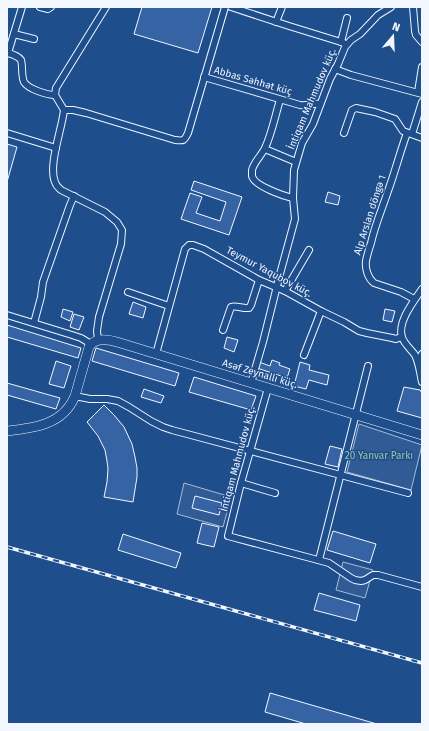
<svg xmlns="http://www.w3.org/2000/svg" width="429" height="731" font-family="'Fira Sans',sans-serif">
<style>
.built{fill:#305b95;stroke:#a8bbd7}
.building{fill:#3563a3;stroke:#f2f6ff}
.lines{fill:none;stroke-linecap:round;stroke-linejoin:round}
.minor-casing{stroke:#f2f6ff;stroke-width:8}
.secondary-casing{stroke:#f2f6ff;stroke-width:10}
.minor{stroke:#1f4e8c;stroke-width:6}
.secondary{stroke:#1f4e8c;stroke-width:9}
.rail-casing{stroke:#f2f6ff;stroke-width:3.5}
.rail{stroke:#1f4e8c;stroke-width:2;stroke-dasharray:6;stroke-linecap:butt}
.labels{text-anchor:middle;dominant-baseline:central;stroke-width:3;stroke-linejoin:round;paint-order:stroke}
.street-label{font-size:10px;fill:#f2f6ff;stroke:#1f4e8c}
.park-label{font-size:10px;fill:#97c8a6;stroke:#1f4e8c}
</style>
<rect width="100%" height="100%" fill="#1f4e8c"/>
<!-- built -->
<g class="built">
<path d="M359 424 422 445 411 490 347 472Z"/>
<path d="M184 483 231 497 223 527 177 514Z"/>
<path d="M343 562 373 570 365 598 336 590Z"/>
</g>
<!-- building -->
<g class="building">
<path d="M142 7H212L198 53 134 34Z"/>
<path d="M7 144 17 147 7 182Z"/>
<path d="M194 181 242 197 229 235 181 219 190 193 202 197 196 213 220 221 226 202 191 190Z"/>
<path d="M328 192 340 196 338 205 325 202Z"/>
<path d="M133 302 146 307 143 318 129 314Z"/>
<path d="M63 309 73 312 70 321 61 317Z"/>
<path d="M385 309 395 311 392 322 383 320Z"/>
<path d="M74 314 84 317 79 330 70 327Z"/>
<path d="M7 325 81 348 78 358 7 337Z"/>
<path d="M227 337 238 340 234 352 224 348Z"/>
<path d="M96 348 179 373 175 386 92 361Z"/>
<path d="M272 360 280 363 279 365 290 369 287 378 257 368 259 362 270 366Z"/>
<path d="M56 361 71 366 64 388 49 384Z"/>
<path d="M300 362 310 365 309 370 329 375 327 385 309 380 306 389 294 386Z"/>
<path d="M194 377 256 396 251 410 189 392Z"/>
<path d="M7 383 60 398 56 409 7 395Z"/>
<path d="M404 387 420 390 422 393V418L397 411Z"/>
<path d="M144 389 164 396 161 403 141 397Z"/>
<path d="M104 405 114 415 124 427 132 444 135 457 137 468V477L133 502 104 497 107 482 108 469 107 461 105 450 98 436 87 422Z"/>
<path d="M330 446 342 449 338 467 325 464Z"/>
<path d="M195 496 222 503 219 515 192 508Z"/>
<path d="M202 523 219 527 214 547 197 543Z"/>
<path d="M333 531 376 544 370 563 327 550Z"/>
<path d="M123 534 181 553 176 568 118 550Z"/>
<path d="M319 593 360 605 356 621 314 610Z"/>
<path d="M270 693 377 724H306L265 712Z"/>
</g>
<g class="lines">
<defs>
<g id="minor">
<path d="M40 7 48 9 51 7"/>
<path d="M231 7 289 26 341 42 346 44"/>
<path d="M413 7 415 31 416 35 422 42"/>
<path d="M276 22 282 7"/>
<path d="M14 34 34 39"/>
<path d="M341 42 347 18"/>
<path d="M7 53C12 54 18 56 21 60 23 67 21 75 24 82 28 89 47 95 55 95"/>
<path d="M8 53 22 7"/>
<path d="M335 69 351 75 422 94"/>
<path d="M204 77 300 105C307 106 313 103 320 104"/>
<path d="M418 92 422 67"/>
<path d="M280 100C275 116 272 133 265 148 261 156 254 162 252 170 252 172 252 174 252 176 254 186 284 196 293 198"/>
<path d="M64 110H73L86 113 175 140C184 141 184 141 188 133L225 7"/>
<path d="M7 133 56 148"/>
<path d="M344 133 352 110 356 108 375 112 395 119 403 131 422 138"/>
<path d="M407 133C400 152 395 172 388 191 382 209 375 225 371 243 369 249 367 255 366 261 365 269 368 278 374 283L401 292 414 299"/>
<path d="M412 134 422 102"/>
<path d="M265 149 296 162"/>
<path d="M422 289C414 301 397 322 402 337 404 344 411 349 415 355 419 363 420 373 422 382"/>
<path d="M285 291 309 250"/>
<path d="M128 292 169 306"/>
<path d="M7 315 72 335 81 338 91 344"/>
<path d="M34 323 41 297 43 282 70 205 74 196"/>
<path d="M223 330 231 307C236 305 243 309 249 308L251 305 259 280"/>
<path d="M98 340 97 331 99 317 121 244 122 230 117 222 105 212 61 190C58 187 56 186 55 182 48 165 62 129 64 110L55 95 56 88 106 7"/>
<path d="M156 354 185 249 189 245H193L204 249 259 280 285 291 321 311 344 322 359 331 367 333 392 338 396 339 401 337"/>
<path d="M304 355 321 311"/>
<path d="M418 361 422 354"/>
<path d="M251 383 263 342 280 274 295 219 293 198 294 170 302 143 313 124 330 79 338 64 345 47 351 40 360 34 378 15 391 7"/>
<path d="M268 388 241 483 228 536 329 563 351 578 355 580 361 581 365 580 373 575H378L422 587"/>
<path d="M75 396 90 399H107L118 401 129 407 151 421 163 427 172 430 408 493"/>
<path d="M241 483 275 493"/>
<path d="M319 560 368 366"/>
</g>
<path id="secondary" d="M7 431C34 428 63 425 75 396L89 347C95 337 107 339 117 342L422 435"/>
</defs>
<!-- minor casing -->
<use href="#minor" class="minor-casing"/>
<!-- secondary casing -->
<use href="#secondary" class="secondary-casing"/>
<!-- minor -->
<use href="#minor" class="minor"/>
<!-- secondary -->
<use href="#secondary" class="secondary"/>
<defs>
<path id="rail" d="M7 547 422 663"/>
</defs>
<!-- rail casing -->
<use href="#rail" class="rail-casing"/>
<!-- rail -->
<use href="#rail" class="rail"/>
</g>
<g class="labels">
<!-- street labels -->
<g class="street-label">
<text transform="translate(253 81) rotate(16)">Abbas Səhhət küç</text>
<text transform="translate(312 99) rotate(-67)">İntiqam Mahmudov küç.</text>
<text transform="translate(370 215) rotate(-72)">Alp Arslan döngə 1</text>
<text transform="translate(269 272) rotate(28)">Teymur Yaqubov küç.</text>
<text transform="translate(260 374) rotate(17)">Asəf Zeynallı küç.</text>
<text transform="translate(238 459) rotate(-75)">İntiqam Mahmudov küç.</text>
</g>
<!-- park labels -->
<g class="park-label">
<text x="379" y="456">20 Yanvar Parkı</text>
</g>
</g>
<!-- border -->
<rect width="429" height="731" fill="none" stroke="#f2f6ff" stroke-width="16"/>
<!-- north arrow -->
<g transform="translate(393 36) rotate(19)" stroke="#1f4e8c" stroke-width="3" paint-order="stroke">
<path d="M0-3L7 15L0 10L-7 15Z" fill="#f2f6ff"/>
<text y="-6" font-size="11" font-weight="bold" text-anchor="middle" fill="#f2f6ff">N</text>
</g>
</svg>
